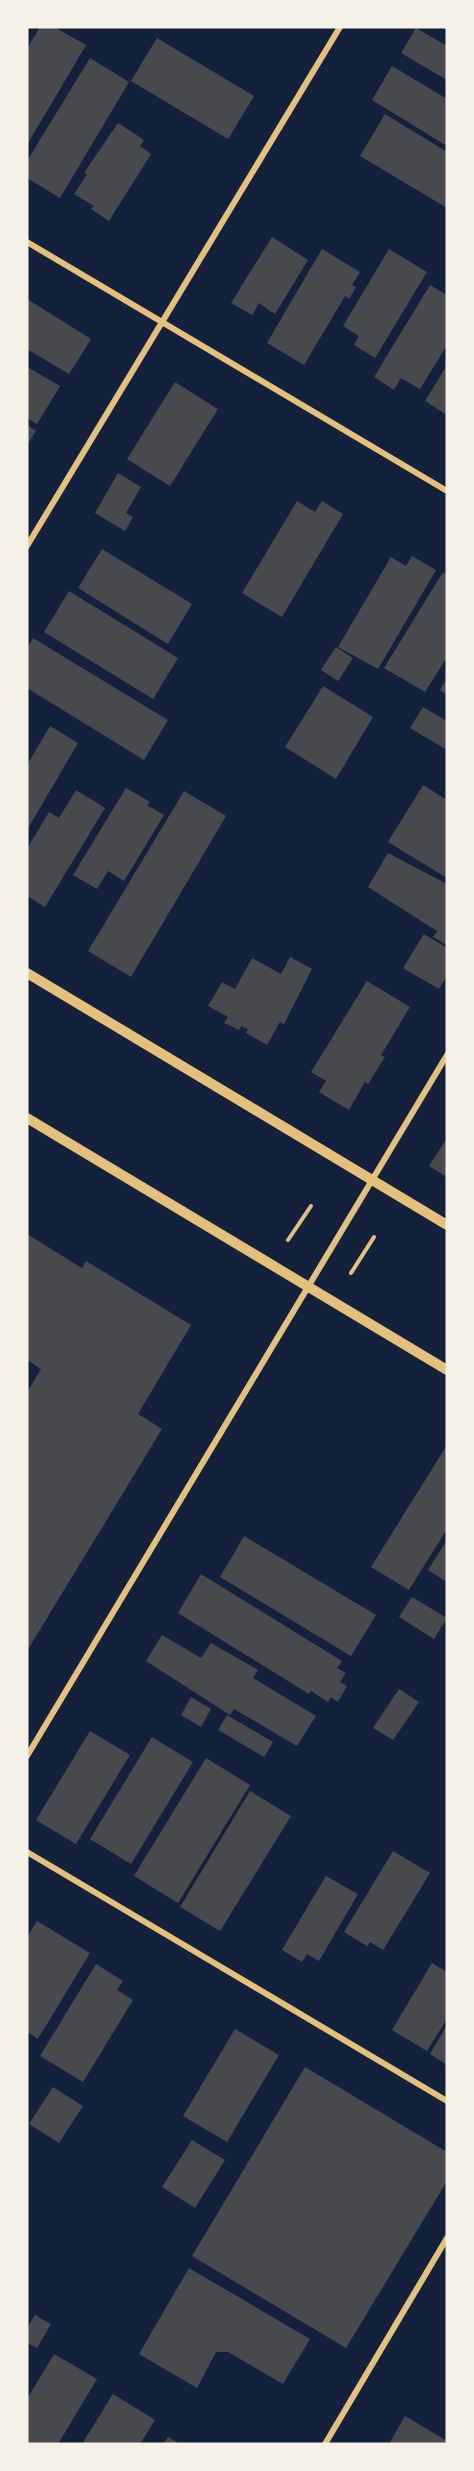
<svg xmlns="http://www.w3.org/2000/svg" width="474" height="2471" font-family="Roboto,sans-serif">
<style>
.building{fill:#48494c}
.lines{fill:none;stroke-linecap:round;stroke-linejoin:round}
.path{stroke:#e5c07b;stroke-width:4}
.minor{stroke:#e5c07b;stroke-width:6}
.tertiary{stroke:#e5c07b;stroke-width:10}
</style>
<rect width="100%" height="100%" fill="#14213d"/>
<!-- building -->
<g class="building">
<path d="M40 27H54L86 45 27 145V49Z"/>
<path d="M416 28 447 46V80L401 53Z"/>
<path d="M157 38 254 96 228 139 131 81Z"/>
<path d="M90 58 129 82 60 198 27 178V161Z"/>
<path d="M392 66 447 99V146L372 100Z"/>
<path d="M385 114 447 152V208L360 156Z"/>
<path d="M118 123 144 140 140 146 151 154 109 221 91 209 94 206 74 194 87 174 84 173Z"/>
<path d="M272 237 308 260 275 314 259 303 252 315 231 303Z"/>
<path d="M322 249 360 272 352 285 356 287 349 299 345 296 304 365 267 343Z"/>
<path d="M389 249 427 272 375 358 354 345 359 336 343 326Z"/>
<path d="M430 285 447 295V345L420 389 401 378 394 390 374 377Z"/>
<path d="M27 299 91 339 69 374 27 349Z"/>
<path d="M447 365V415L425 401Z"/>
<path d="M27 367 60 386 37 424 27 418Z"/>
<path d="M175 382 218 409 170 486 127 459Z"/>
<path d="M27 425 36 431 27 445Z"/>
<path d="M118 473 141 487 126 513 133 517 125 531 95 513Z"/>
<path d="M297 501 315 512 322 501 343 514 282 617 242 593Z"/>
<path d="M102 549 192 604 168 644 78 588Z"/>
<path d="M412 556 436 570 378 669 338 647 391 557 406 566Z"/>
<path d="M443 572 447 575V657L425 692 384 668Z"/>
<path d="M69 591 178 658 153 699 44 632Z"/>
<path d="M33 638 168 720 144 760 27 688V648Z"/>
<path d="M336 647 353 658 338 681 321 670Z"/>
<path d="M447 678V695L440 690Z"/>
<path d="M323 686 373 717 336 779 285 747Z"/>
<path d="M423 707 447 721V750L410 728Z"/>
<path d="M50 726 78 743 27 830V765Z"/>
<path d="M423 785 447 800V878L388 842Z"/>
<path d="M126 788 150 802 147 805 164 815 124 881 108 871 97 889 73 875Z"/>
<path d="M76 790 105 808 45 907 29 897 27 900V849L49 812 59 818Z"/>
<path d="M184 791 226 816 131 977 88 951Z"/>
<path d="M388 853 447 884V945L433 937 437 931 368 887Z"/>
<path d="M424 934 447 948V976L439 989 403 968Z"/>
<path d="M290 957 312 969 284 1024 280 1022 267 1045 246 1033 248 1029 241 1026 239 1030 224 1023 228 1017 208 1006 222 982 235 989 252 958 281 974Z"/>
<path d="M367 981 410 1007 381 1055 385 1057 368 1084 365 1082 349 1110 319 1092 326 1081 311 1072Z"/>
<path d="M447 1138V1177L429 1166Z"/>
<path d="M27 1234 82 1268 86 1261 191 1325 138 1414 162 1429 27 1651V1392L41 1369 27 1360Z"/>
<path d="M447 1445V1529L409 1590 371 1567Z"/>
<path d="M244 1536 376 1615 351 1656 220 1577Z"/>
<path d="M447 1540V1582L428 1570Z"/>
<path d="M201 1574 342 1661 337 1668 346 1673 340 1682 347 1686 338 1702 331 1697 328 1702 311 1691 309 1694 178 1613Z"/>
<path d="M412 1597 447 1618 434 1639 399 1617Z"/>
<path d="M162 1635 201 1658 211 1643 258 1670 253 1678 316 1716 297 1746 234 1709 230 1715 146 1661Z"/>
<path d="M399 1689 419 1702 393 1740 373 1728Z"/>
<path d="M191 1697 211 1709 201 1727 181 1715Z"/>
<path d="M227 1715 273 1742 264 1757 218 1730Z"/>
<path d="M90 1731 130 1755 76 1844 36 1820Z"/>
<path d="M152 1737 193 1762 131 1864 90 1839Z"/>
<path d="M206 1758 250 1785 178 1903 134 1876Z"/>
<path d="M250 1791 291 1816 220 1931 180 1907Z"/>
<path d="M393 1851 430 1873 383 1950 370 1942 367 1946 344 1932Z"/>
<path d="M326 1876 358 1894 319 1961 307 1954 302 1962 282 1950Z"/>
<path d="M37 1921 90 1953 38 2039 27 2032V1937Z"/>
<path d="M432 1963 447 1972V2019L427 2051 392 2030Z"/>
<path d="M96 1964 123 1981 117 1990 133 2000 83 2082 40 2056Z"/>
<path d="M447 2025V2065L430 2054Z"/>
<path d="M235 2029 279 2055 227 2142 183 2116Z"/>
<path d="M305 2067 447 2152V2181L346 2348 192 2256Z"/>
<path d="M53 2087 83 2106 59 2143 29 2124Z"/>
<path d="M192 2140 225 2160 195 2208 162 2187Z"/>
<path d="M189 2268 310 2339 283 2384 228 2352H216L197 2388 139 2354Z"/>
<path d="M35 2315 51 2324 37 2348 27 2343V2328Z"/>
<path d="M54 2354 97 2379 58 2444H27V2399Z"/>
<path d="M113 2394 155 2420 140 2444H82Z"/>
<path d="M405 2416 447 2441V2444H389Z"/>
<path d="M168 2437 180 2444H163Z"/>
</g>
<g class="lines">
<!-- path -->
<g class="path">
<path d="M288 1240 311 1206"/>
<path d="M351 1273 374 1237"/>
</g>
<!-- minor -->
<g class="minor">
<path d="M27 242 447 491"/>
<path d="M27 546 340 27"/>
<path d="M27 1756 447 1055"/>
<path d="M27 1852 447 2101"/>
<path d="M325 2444 447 2238"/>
</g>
<!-- tertiary -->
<g class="tertiary">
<path d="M27 973 447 1225"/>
<path d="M27 1118 447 1370"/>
</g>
</g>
<!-- border -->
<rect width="474" height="2471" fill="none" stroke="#f6f1e7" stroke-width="57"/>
</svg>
